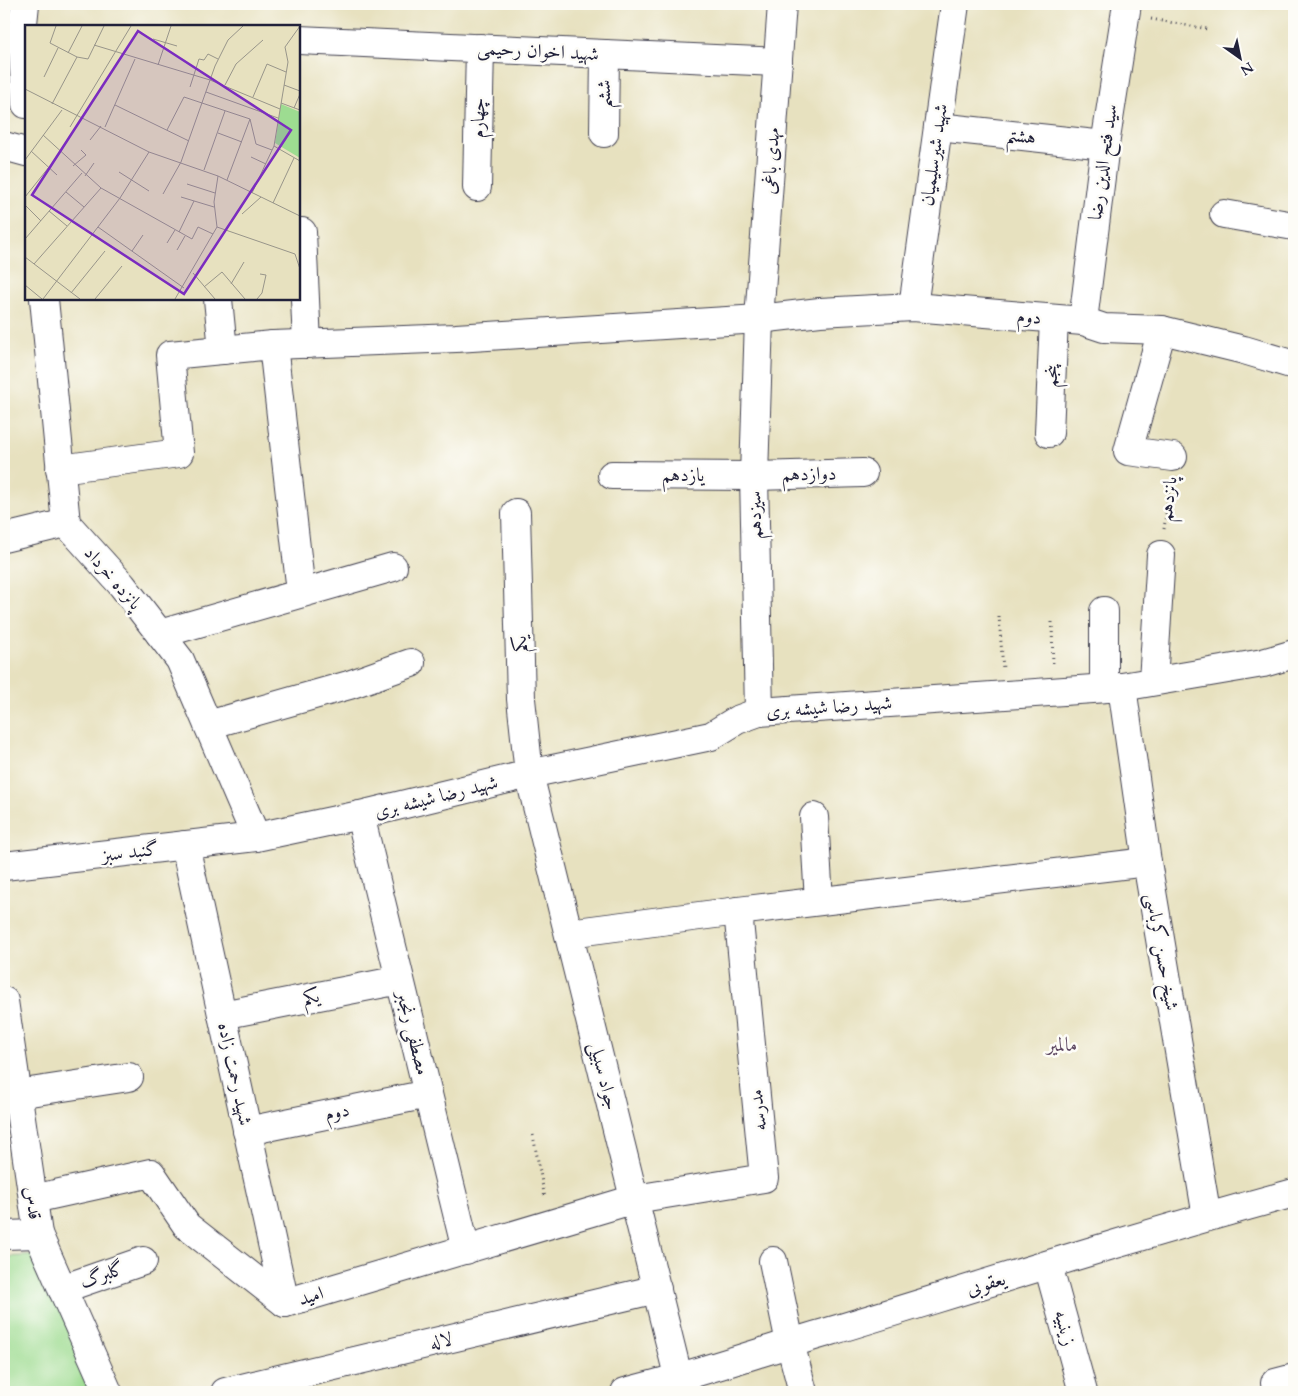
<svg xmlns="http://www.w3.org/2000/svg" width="1298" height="1396" font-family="Cardo,Amiri,serif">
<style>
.park{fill:#9ddc91;stroke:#607f66}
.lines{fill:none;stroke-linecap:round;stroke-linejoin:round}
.minor-casing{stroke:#403f4f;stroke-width:30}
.path{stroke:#403f4f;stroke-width:3;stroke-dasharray:1 4;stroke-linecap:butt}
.minor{stroke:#fff;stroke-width:28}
.labels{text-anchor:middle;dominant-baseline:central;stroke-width:5;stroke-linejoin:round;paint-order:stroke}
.street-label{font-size:19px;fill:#22223b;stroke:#fdfcf7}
.neighbourhood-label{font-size:20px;fill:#5e4862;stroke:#fdfcf7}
.inset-road{fill:none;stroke:#98958a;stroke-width:1}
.view{fill:#7b2cbf;fill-opacity:0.15;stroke:#7b2cbf;stroke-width:2.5}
.inset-edge{fill:none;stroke:#22223b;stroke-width:2.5}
</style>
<rect width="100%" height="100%" fill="#fdfcf7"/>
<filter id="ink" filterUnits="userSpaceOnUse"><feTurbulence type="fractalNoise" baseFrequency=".02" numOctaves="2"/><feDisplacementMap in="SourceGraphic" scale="10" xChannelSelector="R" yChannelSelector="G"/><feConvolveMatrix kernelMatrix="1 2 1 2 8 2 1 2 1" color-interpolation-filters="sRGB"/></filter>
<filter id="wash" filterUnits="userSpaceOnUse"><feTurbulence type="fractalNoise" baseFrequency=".0096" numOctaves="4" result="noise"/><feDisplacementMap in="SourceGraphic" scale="20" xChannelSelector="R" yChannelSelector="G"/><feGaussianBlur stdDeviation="1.12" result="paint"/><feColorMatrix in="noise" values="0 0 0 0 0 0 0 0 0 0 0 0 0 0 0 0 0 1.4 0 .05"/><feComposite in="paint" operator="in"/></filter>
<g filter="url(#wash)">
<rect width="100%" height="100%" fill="#e7e1bf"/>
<!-- park -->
<path class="park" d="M42 1255 106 1392H4V1257Z"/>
</g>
<g filter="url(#ink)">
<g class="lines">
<defs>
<g id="minor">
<path d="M25 4 22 33 26 104"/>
<path d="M299 40 778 62"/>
<path d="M938 127 1105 145"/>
<path d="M604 133 605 54"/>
<path d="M4 146 26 152"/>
<path d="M477 187 480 48"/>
<path d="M1224 214 1294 226"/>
<path d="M302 232 307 344"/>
<path d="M44 299 66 523 122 585 180 660 256 837"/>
<path d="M218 299 223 350"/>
<path d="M913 307 955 4"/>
<path d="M1083 321 1105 145 1127 4"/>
<path d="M1162 330 1128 451 1173 457"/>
<path d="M273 345 301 592"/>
<path d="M1049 433 1054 319"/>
<path d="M60 469 179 453 170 355 273 345 456 338 759 319 820 312 913 307 1083 321 1104 328 1162 330 1244 350 1294 365"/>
<path d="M612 475 754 476 863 473"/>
<path d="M516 513 521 699 529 774 682 1392"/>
<path d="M4 538 66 523"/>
<path d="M1104 611V688"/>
<path d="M160 634 393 567"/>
<path d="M1153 681 1161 555"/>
<path d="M1122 687 1147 862 1207 1217"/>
<path d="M759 712 754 476 759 319 782 4"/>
<path d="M208 725 349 685 411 663"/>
<path d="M360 815 466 1250"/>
<path d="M814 817 819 901"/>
<path d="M185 845 285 1303"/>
<path d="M4 866 256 837 360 815 529 774 711 736 737 720 759 712 1122 687 1263 663 1294 654"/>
<path d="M569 933 738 911 1147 862"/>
<path d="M4 1001 38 1234 108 1392"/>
<path d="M222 1015 400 980"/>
<path d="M17 1094 129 1077"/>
<path d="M247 1131 428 1094"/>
<path d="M33 1199 151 1173 187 1226 285 1303 635 1199 764 1178 738 911"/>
<path d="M4 1235 38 1234"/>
<path d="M773 1261 790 1343 803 1392"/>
<path d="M1048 1265 1083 1392"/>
<path d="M62 1289 143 1261"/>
<path d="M1275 1383 1294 1378"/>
<path d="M225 1392 657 1289"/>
<path d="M625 1392C695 1375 762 1351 831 1331 985 1284 1139 1235 1294 1193"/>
</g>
</defs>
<!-- minor casing -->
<use href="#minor" class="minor-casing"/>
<!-- path -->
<g class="path">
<path d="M1151 19 1208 29"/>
<path d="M1164 529 1170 483"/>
<path d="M999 616 1003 669"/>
<path d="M1052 622 1053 666"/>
<path d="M533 1135 545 1198"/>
</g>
<!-- minor -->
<use href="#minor" class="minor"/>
</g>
</g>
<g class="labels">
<!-- street labels -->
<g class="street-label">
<text transform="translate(538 51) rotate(3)">شهید اخوان رحیمی</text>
<text transform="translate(604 94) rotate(-89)">ششم</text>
<text transform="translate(478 118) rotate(-89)">چهارم</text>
<text transform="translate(1021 136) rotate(6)">هشتم</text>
<text transform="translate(934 155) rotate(-82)">شهید شیرسلیمیان</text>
<text transform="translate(771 161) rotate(-86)">مهدی باغی</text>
<text transform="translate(1103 162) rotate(-82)">سید فتح الدین رضا</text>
<text transform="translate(1029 317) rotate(5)">دوم</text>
<text transform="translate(1051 376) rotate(-87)">پنجم</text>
<text transform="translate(809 474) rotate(-1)">دوازدهم</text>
<text x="683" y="475">یازدهم</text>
<text transform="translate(1168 499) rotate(-83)">پانزدهم</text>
<text transform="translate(755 515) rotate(-91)">سیزدهم</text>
<text transform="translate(113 578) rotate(49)">پانزده خرداد</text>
<text transform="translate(520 644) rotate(-92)">یکم</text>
<text transform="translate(829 707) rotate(-4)">شهید رضا شیشه بری</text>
<text transform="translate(436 797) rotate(-14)">شهید رضا شیشه بری</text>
<text transform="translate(130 852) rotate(-7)">گنبد سبز</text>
<text transform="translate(1162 952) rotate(80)">شیخ حسن کرباسی</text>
<text transform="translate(311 997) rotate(-11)">یکم</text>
<text transform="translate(413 1033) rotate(76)">مصطفی رنجبر</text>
<text transform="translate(235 1074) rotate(78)">شهید رحمت زاده</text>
<text transform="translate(604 1076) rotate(76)">جواد سبیلی</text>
<text transform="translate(758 1110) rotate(-96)">مدرسه</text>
<text transform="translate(337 1112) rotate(-12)">دوم</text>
<text transform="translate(33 1203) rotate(82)">قدس</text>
<text transform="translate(102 1275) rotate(-19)">گلبرگ</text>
<text transform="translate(986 1284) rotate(-17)">یعقوبی</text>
<text transform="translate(311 1296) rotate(-17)">امید</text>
<text transform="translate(1065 1328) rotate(75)">زینبیه</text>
<text transform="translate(441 1341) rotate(-13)">لاله</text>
</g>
<!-- neighbourhood labels -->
<g class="neighbourhood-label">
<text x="1062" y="1044">مالمیر</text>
</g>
</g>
<!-- overview -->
<g transform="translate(25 25)">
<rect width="275" height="275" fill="#e7e1bf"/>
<path d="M256 79 275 87V133L250 118Z" fill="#9ddc91"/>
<path class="inset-road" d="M31 1 25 18 52 32 63 34 79 1M128 14 152 21M69 20 185 55 255 84M43 28 57 1M133 40 146 1M19 52 33 23M200 60 211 39 238 15M259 60 275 66M165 62 174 34 179 35 183 29 193 34M0 64 124 127 193 151 275 191M181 67 253 93M228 72 242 39 261 47M256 78 275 85M27 79 52 32M90 80 164 116M269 83 275 69M45 102 106 1M80 102 110 34M142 105 159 72 225 94 231 119 247 125M193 108 217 117M18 110 76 163 167 214 173 202 188 209M65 115 76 101M249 121 275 136M6 126 32 150M226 132 241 139M0 135 37 85M48 141 61 130 56 125M179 145 200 86M94 147 124 166M60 151 69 138M202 155 225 94M162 159 190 168M41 167 59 182M227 168 249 121 263 37 260 22 275 1M138 169 156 137 190 41 203 15 218 1M0 172 24 142M156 172 189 182M248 178 269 133M0 180 16 196M24 186 42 201M217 189 236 172M73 202 159 263M192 202 270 229 275 244M154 207 169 176M0 214 57 148M142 218 150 205M152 225 160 211M107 226 118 210M0 232 55 274M9 239 76 163M168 248 190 274M206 259 219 237M0 260 17 274M179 262 197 247 220 274M46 268 80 226M18 274 95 173 124 127M70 274 97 241M150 274 192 202 189 177 193 151M232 274 237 268 241 250 235 249"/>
<path class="view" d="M113 6 266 105 159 269 7 170Z"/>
<rect width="275" height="275" class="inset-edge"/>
</g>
<!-- margin -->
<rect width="1298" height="1396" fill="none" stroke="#fdfcf7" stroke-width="20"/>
<!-- north arrow -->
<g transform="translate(1240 58) rotate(147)" stroke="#fdfcf7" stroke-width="4" paint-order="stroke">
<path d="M0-4L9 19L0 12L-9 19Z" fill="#22223b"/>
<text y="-8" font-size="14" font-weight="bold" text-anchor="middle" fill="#22223b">N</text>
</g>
</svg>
